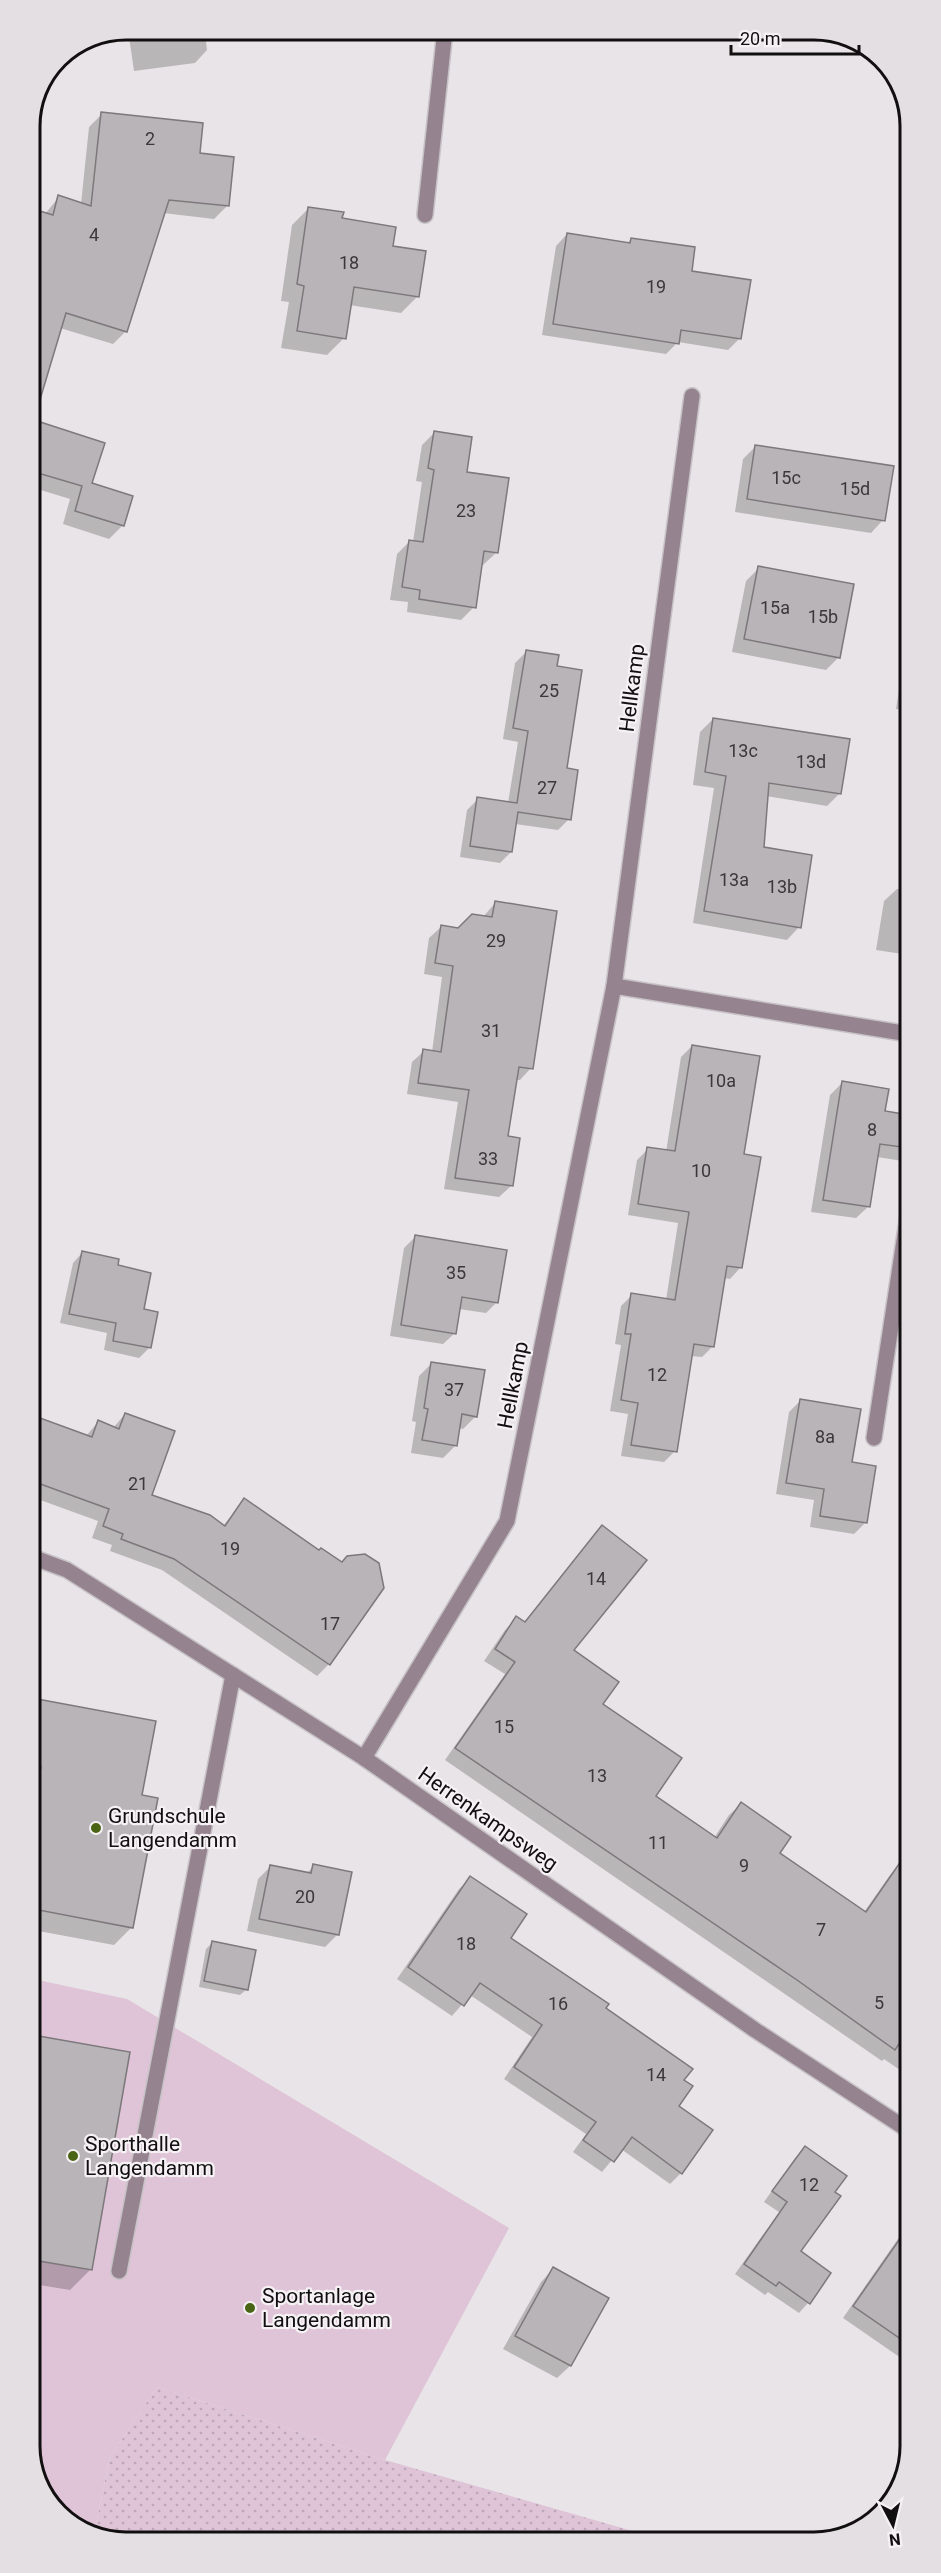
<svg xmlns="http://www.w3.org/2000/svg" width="941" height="2573" font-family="Roboto,sans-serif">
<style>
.grass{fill:url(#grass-dots)}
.garden{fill:#dfc4d7}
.shadow{fill:#0003}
.building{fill:#b8b4b7;stroke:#7c787b;stroke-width:1.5}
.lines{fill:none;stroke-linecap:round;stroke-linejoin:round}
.minor-casing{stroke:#c6c2c5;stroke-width:18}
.minor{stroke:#968390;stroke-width:15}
.poi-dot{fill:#496415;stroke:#f5f1f4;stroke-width:2}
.labels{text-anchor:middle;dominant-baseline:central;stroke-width:4.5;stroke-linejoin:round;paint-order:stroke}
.number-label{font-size:18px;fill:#3b383a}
.street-label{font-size:21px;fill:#110f10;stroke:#f5f1f4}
.poi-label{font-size:21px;fill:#110f10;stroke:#f5f1f4;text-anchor:start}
.rim{fill:none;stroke:#110f10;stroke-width:3}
</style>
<defs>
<pattern id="grass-dots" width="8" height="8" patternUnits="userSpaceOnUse" patternTransform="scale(1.5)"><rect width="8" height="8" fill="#dfc4d7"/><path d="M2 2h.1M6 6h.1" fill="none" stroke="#bea7b8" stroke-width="1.8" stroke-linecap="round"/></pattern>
</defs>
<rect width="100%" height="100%" fill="#e8e4e7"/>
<!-- grass -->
<path class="grass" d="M157 2387 385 2460 664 2540 120 2543 94 2533 110 2457Z"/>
<!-- garden -->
<path class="garden" d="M33 1979 127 1999 509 2228 385 2460 157 2387 110 2457 94 2533 67 2523 33 2472Z"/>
<!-- shadow -->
<g class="shadow">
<path d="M128 30H211L205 33 207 50 195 63 134 71Z"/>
<path d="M102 114 198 154 227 206 214 219 163 213 126 331 113 344 60 328 32 421 91 484 131 497 122 526 109 539 63 524 70 499 31 487 30 212 45 214 59 197 81 204 89 127Z"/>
<path d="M309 208 391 247 418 296 401 313 349 305 344 338 327 355 281 348 289 302 281 301 292 225Z"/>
<path d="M567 234 627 244 631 239 690 273 740 338 728 350 678 342 666 354 542 335 556 246Z"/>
<path d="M435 432 465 474 496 553 483 565H481L474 607 461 620 407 612 408 602 390 600 397 554 410 541 413 542 422 482 416 481 422 445Z"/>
<path d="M756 446 883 520 871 533 735 512 743 459Z"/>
<path d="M759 568 839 657 826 670 732 652 746 581Z"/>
<path d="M907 612H908V711L896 709 903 664H899Z"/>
<path d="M526 652 556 668 569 819 558 830 515 824 511 852 500 863 460 857 467 810 478 799 508 803 518 742 503 739 515 663Z"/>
<path d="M713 719 840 793 827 806 766 796 762 848 799 927 787 940 693 923 714 788 693 785 700 732Z"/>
<path d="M897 889 909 890V955L876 950 884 901Z"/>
<path d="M496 902 531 1068 520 1080H516L506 1138 511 1186 499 1197 444 1189 458 1102 407 1094 412 1062 424 1051 432 1052 442 977 424 974 429 938 441 927 459 929 483 917Z"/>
<path d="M692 1046 742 1155 741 1267 730 1279 724 1278 713 1346 702 1357 690 1356 675 1451 664 1462 621 1456 628 1414 610 1411 621 1345 615 1344 621 1306 632 1295 666 1300 678 1223 628 1215 637 1160 648 1149 666 1152 681 1057Z"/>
<path d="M842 1083 884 1112 909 1116V1162L877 1157 869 1206 856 1218 811 1212 830 1095Z"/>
<path d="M415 1237 497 1302 486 1313 459 1309 455 1333 443 1344 390 1336 404 1248Z"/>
<path d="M82 1253 116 1266 142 1310 156 1313 149 1348 139 1358 104 1350 107 1333 60 1323 73 1263Z"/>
<path d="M432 1363 476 1416 463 1429 459 1428 456 1445 443 1458 411 1453 416 1422 412 1421 419 1376Z"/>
<path d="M800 1401 851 1464 865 1523 854 1534 810 1527 814 1500 776 1494 789 1412Z"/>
<path d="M125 1414 150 1496 223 1526 244 1500 329 1664 317 1676 162 1570 110 1551 112 1545 92 1538 98 1521 32 1497V1417L86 1436 98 1422 113 1428Z"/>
<path d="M602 1527 572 1651 654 1796 714 1838 729 1815 741 1804 778 1853 864 1912 890 1875 901 1863 910 1869V2077L884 2059 882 2061 445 1760 505 1674 484 1661 505 1630 517 1618 524 1623Z"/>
<path d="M32 1699 141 1796 132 1927 114 1945 33 1930Z"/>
<path d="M271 1866 306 1874 314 1866 338 1934 325 1947 247 1931 258 1879Z"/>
<path d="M471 1878 509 1938 604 2009 682 2081 677 2106 681 2173 670 2184 621 2149 602 2172 573 2152 586 2134 504 2079 532 2037 470 1995 452 2016 397 1979 459 1889Z"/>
<path d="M213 1942 247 1989 240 1995 199 1987 206 1949Z"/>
<path d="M33 2037 129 2053 91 2269 70 2290 33 2284Z"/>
<path d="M805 2148 799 2251 808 2303 799 2313 768 2292 765 2295 735 2274 779 2212 764 2202 795 2158Z"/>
<path d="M911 2224V2365L843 2318 902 2233Z"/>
<path d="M553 2269 607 2298 570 2366 557 2378 503 2349 541 2282Z"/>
</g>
<!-- building -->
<g class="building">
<path d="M101 112 203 123 200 153 234 157 229 206 169 200 127 332 66 313 39 403 31 402 30 208 53 215 58 195 91 206Z"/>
<path d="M308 207 344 212 342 218 396 227 393 246 426 251 419 297 354 287 346 339 297 331 304 286 297 284Z"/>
<path d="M567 233 630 243 631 238 695 247 692 271 751 280 741 339 681 330 679 344 553 324Z"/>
<path d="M31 419 105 443 92 483 133 496 124 526 75 511 82 486 31 471Z"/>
<path d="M434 431 472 437 467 472 509 478 498 553 484 551 476 608 419 599 420 590 402 587 409 540 423 542 434 470 428 468Z"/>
<path d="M755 445 894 466 885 521 747 499Z"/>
<path d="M758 566 854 584 840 658 744 639Z"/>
<path d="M526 650 559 655 557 666 582 670 567 768 578 770 571 820 518 812 512 852 470 846 477 797 517 803 528 731 513 728Z"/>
<path d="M713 718 850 739 841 794 769 783 764 847 812 855 801 928 704 911 726 776 705 772Z"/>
<path d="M495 901 557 911 533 1069 519 1067 508 1136 520 1138 513 1186 455 1178 469 1090 418 1083 423 1049 441 1052 453 966 435 963 441 925 458 928 472 914 492 917Z"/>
<path d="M692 1045 760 1056 744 1154 761 1157 742 1268 727 1266 714 1347 694 1344 677 1452 631 1445 638 1403 621 1400 631 1334H625L631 1293 675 1300 689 1212 638 1204 647 1147 675 1151Z"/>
<path d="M842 1081 889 1089 885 1111 909 1115V1148L880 1144 870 1207 823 1200Z"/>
<path d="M415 1235 507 1250 498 1303 462 1297 456 1334 401 1325Z"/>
<path d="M82 1251 119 1259 118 1265 151 1273 144 1309 158 1312 151 1348 113 1341 116 1323 69 1314Z"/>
<path d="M431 1362 485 1370 477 1417 462 1414 457 1446 422 1440 428 1409 424 1408Z"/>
<path d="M800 1399 861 1409 852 1462 876 1466 867 1523 820 1516 824 1489 786 1483Z"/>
<path d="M125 1413 175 1431 152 1495 210 1515 225 1526 244 1498 319 1550 321 1548 342 1562 347 1556 365 1554 379 1563 384 1588 330 1665 174 1559 121 1539 123 1534 103 1526 109 1509 32 1481V1415L92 1437 98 1420 119 1429Z"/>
<path d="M602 1525 647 1560 574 1650 619 1682 603 1704 682 1758 656 1796 717 1838 741 1802 791 1837 780 1853 866 1912 910 1848V2027L895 2050 797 1980 455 1748 515 1662 495 1649 516 1616 525 1622Z"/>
<path d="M32 1698 156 1721 142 1795 158 1798 133 1928 33 1909 32 1814 41 1767 32 1766Z"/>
<path d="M313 1864 352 1872 339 1935 259 1919 270 1865 311 1873Z"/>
<path d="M470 1876 527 1914 511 1938 609 2004 606 2008 693 2069 684 2080 693 2086 679 2106 713 2130 682 2174 632 2137 614 2162 583 2140 596 2122 514 2067 542 2025 480 1983 464 2006 408 1967Z"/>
<path d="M212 1941 256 1950 248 1990 204 1981Z"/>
<path d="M33 2035 130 2052 92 2270 33 2260Z"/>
<path d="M805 2146 847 2176 835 2192 841 2196 801 2251 831 2273 810 2304 779 2282 776 2286 744 2264 787 2202 772 2191Z"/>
<path d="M911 2223V2346L853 2306Z"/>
<path d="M553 2267 609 2298 571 2366 515 2336Z"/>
</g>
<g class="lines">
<defs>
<g id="minor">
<path d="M425 215 445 30"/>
<path d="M614 986 909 1034"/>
<path d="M874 1438 909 1208"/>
<path d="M32 1557 67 1570 364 1758 755 2030 911 2132"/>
<path d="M364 1758 507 1521 614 986 692 396"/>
<path d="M119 2271 233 1675"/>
</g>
</defs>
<!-- minor casing -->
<use href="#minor" class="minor-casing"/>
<!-- minor -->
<use href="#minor" class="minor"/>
</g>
<!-- markers -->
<g class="poi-dot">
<circle cx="96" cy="1828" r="6"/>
<circle cx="73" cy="2156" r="6"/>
<circle cx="250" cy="2308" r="6"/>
</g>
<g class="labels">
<!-- number labels -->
<g class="number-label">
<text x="150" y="138">2</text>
<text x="94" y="234">4</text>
<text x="349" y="262">18</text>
<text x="656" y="286">19</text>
<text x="786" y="477">15c</text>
<text x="855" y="488">15d</text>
<text x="466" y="510">23</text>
<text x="775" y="607">15a</text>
<text x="823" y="616">15b</text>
<text x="549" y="690">25</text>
<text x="743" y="750">13c</text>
<text x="811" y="761">13d</text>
<text x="547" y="787">27</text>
<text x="734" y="879">13a</text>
<text x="782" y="886">13b</text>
<text x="496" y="940">29</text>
<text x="491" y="1030">31</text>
<text x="721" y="1080">10a</text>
<text x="872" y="1129">8</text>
<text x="488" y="1158">33</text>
<text x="701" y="1170">10</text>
<text x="456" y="1272">35</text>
<text x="657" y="1374">12</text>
<text x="454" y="1389">37</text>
<text x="825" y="1436">8a</text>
<text x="138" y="1483">21</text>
<text x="230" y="1548">19</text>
<text x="596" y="1578">14</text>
<text x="330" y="1623">17</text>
<text x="504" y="1726">15</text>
<text x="597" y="1775">13</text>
<text x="658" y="1842">11</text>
<text x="744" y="1865">9</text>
<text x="305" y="1896">20</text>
<text x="821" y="1929">7</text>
<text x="466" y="1943">18</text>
<text x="879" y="2002">5</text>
<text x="558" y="2003">16</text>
<text x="656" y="2074">14</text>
<text x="809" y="2184">12</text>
</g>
<!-- street labels -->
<g class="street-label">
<text transform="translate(632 688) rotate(-83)">Hellkamp</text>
<text transform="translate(513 1385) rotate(-79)">Hellkamp</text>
<text transform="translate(488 1819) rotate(35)">Herrenkampsweg</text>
</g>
<!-- poi labels -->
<g class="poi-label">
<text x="108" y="1816">Grundschule<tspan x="108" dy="24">Langendamm</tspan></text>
<text x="85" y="2144">Sporthalle<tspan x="85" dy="24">Langendamm</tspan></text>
<text x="262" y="2296">Sportanlage<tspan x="262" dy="24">Langendamm</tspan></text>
</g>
</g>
<!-- crop -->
<path d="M0 0H941V2573H0ZM126 40H814A86 86 0 0 1 900 126V2446A86 86 0 0 1 814 2532H126A86 86 0 0 1 40 2446V126A86 86 0 0 1 126 40Z" fill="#e3dfe2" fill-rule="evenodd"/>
<path class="rim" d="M126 40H814A86 86 0 0 1 900 126V2446A86 86 0 0 1 814 2532H126A86 86 0 0 1 40 2446V126A86 86 0 0 1 126 40Z"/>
<!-- north arrow -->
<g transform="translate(893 2525) rotate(173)" stroke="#f5f1f4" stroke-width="4.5" paint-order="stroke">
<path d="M0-4.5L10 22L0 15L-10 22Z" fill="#110f10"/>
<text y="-9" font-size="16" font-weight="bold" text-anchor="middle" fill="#110f10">N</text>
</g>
<!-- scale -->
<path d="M731 45v9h128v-9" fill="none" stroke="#110f10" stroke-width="3"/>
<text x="740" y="45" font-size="18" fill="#110f10" stroke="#f5f1f4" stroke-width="4.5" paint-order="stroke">20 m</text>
</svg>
